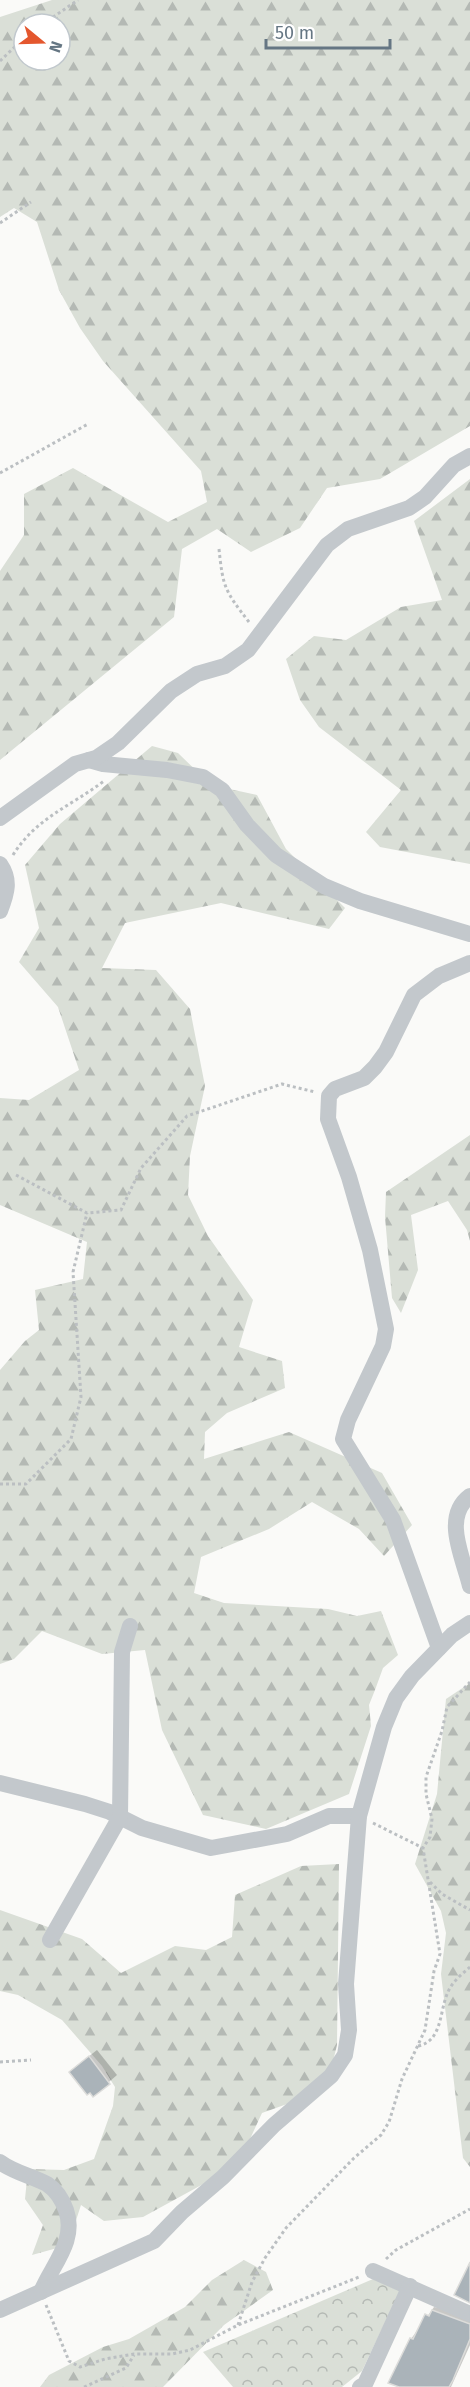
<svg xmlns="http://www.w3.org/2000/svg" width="470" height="2387" font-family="'Fira Sans',sans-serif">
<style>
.forest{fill:url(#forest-firs);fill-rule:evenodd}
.park{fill:url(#park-crowns)}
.shadow{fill:#0003}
.building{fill:#aab3b9;stroke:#dcdcda;stroke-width:1.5}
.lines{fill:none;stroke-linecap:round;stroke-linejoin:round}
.path{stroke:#bbbfc2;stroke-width:3;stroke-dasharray:3 3;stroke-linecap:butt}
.minor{stroke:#c3c8cc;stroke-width:16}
</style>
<defs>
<pattern id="forest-firs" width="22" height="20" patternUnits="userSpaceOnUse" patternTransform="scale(1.5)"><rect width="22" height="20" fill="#dadfd7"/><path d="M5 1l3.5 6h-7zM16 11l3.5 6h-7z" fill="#b4b9b4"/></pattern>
<pattern id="park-crowns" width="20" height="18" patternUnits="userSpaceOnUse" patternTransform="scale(1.5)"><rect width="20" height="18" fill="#dadfd7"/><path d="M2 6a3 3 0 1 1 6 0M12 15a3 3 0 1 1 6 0" fill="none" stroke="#b4b9b4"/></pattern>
</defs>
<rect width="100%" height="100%" fill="#fafaf8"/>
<!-- forest -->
<g class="forest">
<path d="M52 0H470V426L380 479 327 488 300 528 251 552 217 529 182 549 174 617 0 760V571L24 535V494L73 468 168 522 207 502 201 471 103 361 80 328 59 290 37 222 14 208 0 217V17ZM24 24H60V60H24Z"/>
<path d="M470 479V864L380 847 366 832 401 790 319 727 300 700 286 659 314 636 346 640 401 607 442 600 414 521Z"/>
<path d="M152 746 178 753 211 785 257 795 286 849 345 908 329 929 221 903 125 923 102 968 156 970 190 1009 205 1086 190 1156 188 1195 208 1236 253 1300 239 1347 282 1361 285 1388 227 1413 205 1432 204 1459 289 1432 382 1473 412 1525 384 1556 359 1529 312 1502 269 1529 201 1557 194 1593 224 1603 328 1609 357 1616 381 1611 398 1655 383 1668 375 1690 369 1705 371 1726 349 1794 266 1829 203 1815 162 1730 145 1650 102 1654 42 1631 14 1659 0 1664V1370L25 1341 39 1330 35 1290 83 1279 87 1242 0 1205V1098L29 1100 79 1070 58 1007 19 962 39 928 25 865 60 824Z"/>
<path d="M470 1135V1241L467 1230 448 1201 411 1215 418 1270 401 1313 392 1298 385 1217 386 1192Z"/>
<path d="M470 1683V2167L463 2158 441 1974 446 1933 441 1911 415 1864 437 1794 446 1699Z"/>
<path d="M339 1864 337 2045 326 2090 262 2113 238 2165 143 2217 104 2221 81 2205 68 2245 32 2255 43 2225 25 2199 28 2169 64 2170 94 2159 113 2106 115 2087 102 2066 62 2020 18 1995 0 1991V1910L82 1939 121 1973 175 1946 206 1950 232 1937 235 1895 301 1866Z"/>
<path d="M244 2260 266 2272 273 2290 224 2325 163 2387H40L49 2375 103 2347 129 2339 185 2307 212 2280Z"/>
</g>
<!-- park -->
<path class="park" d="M373 2279 400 2291 362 2371 342 2387H233L203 2352Z"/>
<!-- shadow -->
<g class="shadow">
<path d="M97 2050 117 2075 94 2095 79 2064Z"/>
<path d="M434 2307 470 2314V2345L451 2387H401L411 2339Z"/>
</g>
<!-- building -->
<g class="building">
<path d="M89 2056 110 2084 93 2097 90 2093 87 2095 69 2072Z"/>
<path d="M470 2262V2303L454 2295Z"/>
<path d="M432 2310 470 2324V2339L453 2380 449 2387H399L388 2383 410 2338 413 2339 425 2314 429 2316Z"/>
</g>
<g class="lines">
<!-- path -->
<g class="path">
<path d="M43 24 78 0"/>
<path d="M0 61 24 38"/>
<path d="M0 223 31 202"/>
<path d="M0 473 88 424"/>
<path d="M219 549C223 588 225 591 249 622"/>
<path d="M13 855C36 818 71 806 104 781"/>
<path d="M16 1175 87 1213 121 1210 141 1168 187 1116 282 1084 315 1092"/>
<path d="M0 1484H26L71 1439 81 1397 73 1272 87 1213"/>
<path d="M373 1823 423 1848"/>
<path d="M430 1882 442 1894 470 1910"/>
<path d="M418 2046C443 2041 439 2011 448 1992 452 1982 462 1974 470 1967"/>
<path d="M0 2062 31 2060"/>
<path d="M386 2259 396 2250 470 2209"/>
<path d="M46 2305 69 2361 80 2367 105 2359 134 2354H172L190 2350 238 2325 359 2277"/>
<path d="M238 2325 252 2282 265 2258 286 2228 354 2158 381 2135 389 2122 402 2079 425 2030 434 1971 440 1954 423 1848 430 1837 432 1819 426 1794V1777L442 1731 447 1707 470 1682"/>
<path d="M84 2387 126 2368 134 2355"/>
</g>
<!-- minor -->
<g class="minor">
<path d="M89 760 103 764 167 770 203 777 222 790 247 825 276 855 324 886 360 901 470 934"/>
<path d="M0 818 75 764 96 758 118 743 171 691 197 674 225 666 248 650 327 545 348 529 409 508 425 497 454 465 470 456"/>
<path d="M0 864C11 880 7 893 0 911"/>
<path d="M470 1496C442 1517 463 1557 470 1586"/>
<path d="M439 1648 393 1520 343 1439 348 1420 383 1346 386 1329 370 1250 349 1177 328 1119 329 1096 335 1089 364 1078 375 1067 386 1052 414 995 439 976 470 963"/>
<path d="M0 1783 85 1804 110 1812 142 1828 211 1848 287 1834 329 1816H359"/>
<path d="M50 1940 120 1817 122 1652 130 1626"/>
<path d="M0 2162C13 2172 32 2176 47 2184 56 2190 62 2199 66 2210 77 2241 52 2265 41 2292"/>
<path d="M373 2271 470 2314"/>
<path d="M0 2310 154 2241 182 2212 223 2177 274 2125 331 2076 345 2055 349 2030 346 1984 359 1816 384 1727 396 1698 412 1676 452 1635 470 1623"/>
<path d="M360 2387 365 2384 410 2286"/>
</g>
</g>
<!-- north arrow -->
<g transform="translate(42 42) rotate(109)"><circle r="28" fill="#ffffff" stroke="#c1c8cd" stroke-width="1.5"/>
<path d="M0-4.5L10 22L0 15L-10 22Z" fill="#e4572e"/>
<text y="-9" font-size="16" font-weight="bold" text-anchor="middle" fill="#657683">N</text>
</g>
<!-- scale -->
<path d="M266 39v9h124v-9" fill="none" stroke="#657683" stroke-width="3"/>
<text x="275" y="39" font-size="18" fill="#657683" stroke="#ffffff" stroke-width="4.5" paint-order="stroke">50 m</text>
</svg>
